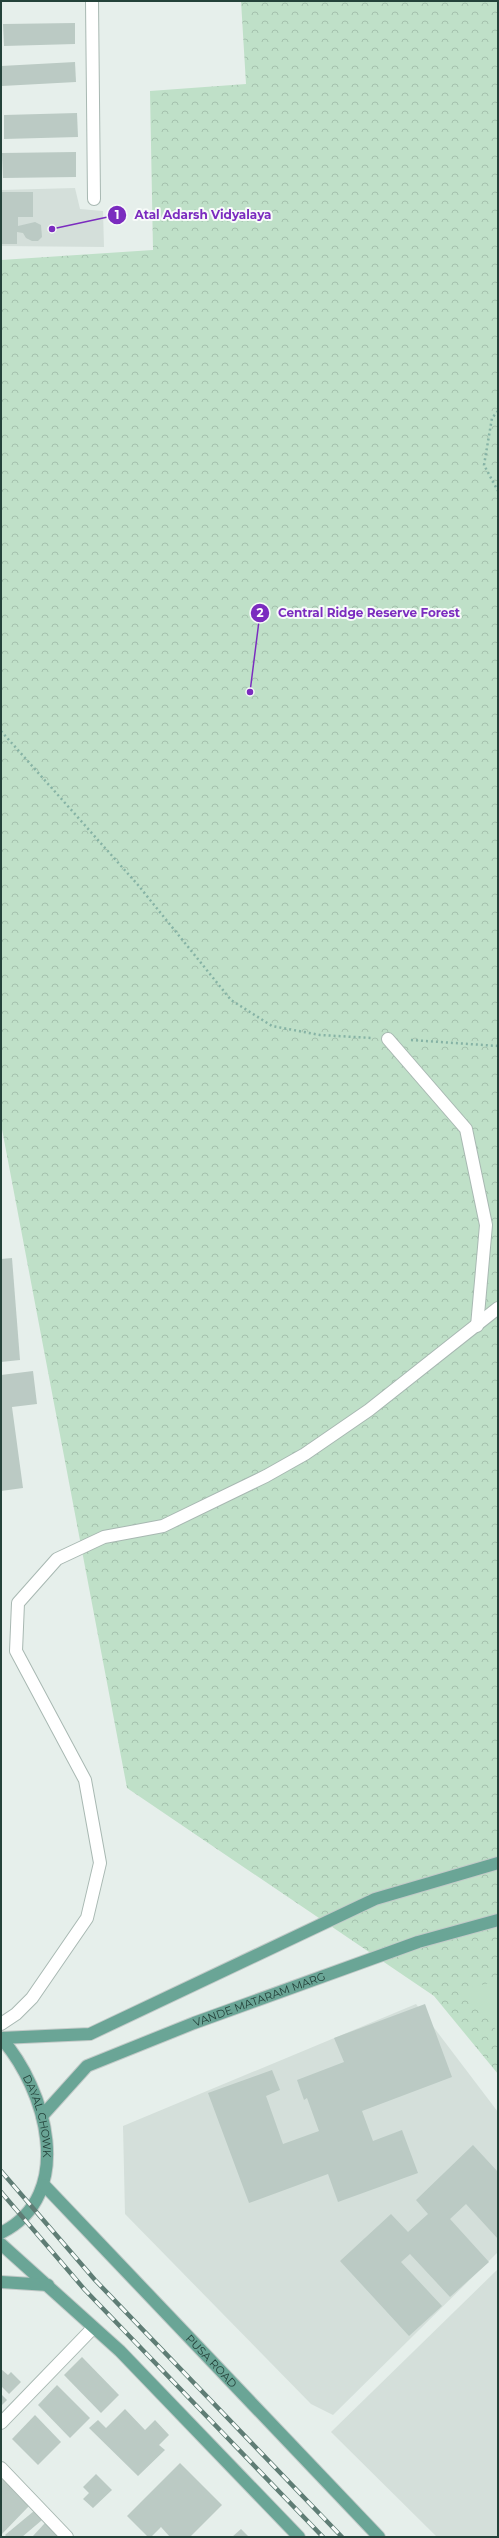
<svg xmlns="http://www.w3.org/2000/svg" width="499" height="2538" font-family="Montserrat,sans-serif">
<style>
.built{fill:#d4dfda}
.forest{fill:url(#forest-crowns)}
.pitch{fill:#bfe0c8}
.building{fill:#bbcac4}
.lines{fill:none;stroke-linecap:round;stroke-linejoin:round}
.minor-casing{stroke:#a8b8b2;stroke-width:14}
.major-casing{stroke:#c2cac8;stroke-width:14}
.path{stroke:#86b3a5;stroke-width:2.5;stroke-dasharray:2 3;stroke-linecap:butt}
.minor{stroke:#fff;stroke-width:12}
.major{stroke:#6aa596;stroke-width:12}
.rail-casing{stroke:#5f7d75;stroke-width:4.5}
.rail{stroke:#f7fbf9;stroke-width:3;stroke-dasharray:9;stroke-linecap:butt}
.labels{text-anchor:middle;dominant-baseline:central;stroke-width:4;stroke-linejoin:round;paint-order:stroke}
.street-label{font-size:11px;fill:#24423a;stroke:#f7fbf9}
.leader{fill:none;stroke:#7b2cbf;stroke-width:1.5}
.callout-dot{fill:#7b2cbf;stroke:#f7fbf9;stroke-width:1.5}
.mark-label{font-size:12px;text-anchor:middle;font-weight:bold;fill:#fff}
.callout-label{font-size:12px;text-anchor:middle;font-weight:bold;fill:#7b2cbf;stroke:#f7fbf9;stroke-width:4;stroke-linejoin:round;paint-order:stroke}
</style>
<defs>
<pattern id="forest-crowns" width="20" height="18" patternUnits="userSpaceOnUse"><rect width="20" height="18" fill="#bfe0c8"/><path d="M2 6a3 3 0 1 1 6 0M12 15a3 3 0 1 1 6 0" fill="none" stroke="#a4c1ad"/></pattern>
</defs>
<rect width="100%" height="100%" fill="#e6efeb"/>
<!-- built -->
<g class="built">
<path d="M75 188 80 209 103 211 104 247 1 246V190Z"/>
<path d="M416 2004 498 2112V2252L333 2415 311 2404 125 2214 123 2126Z"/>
<path d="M498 2269V2537H437L331 2432Z"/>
</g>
<!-- forest -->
<path class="forest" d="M241 1H498V2074L434 1996 127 1788 1 1124V260L153 250 150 91 246 84Z"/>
<!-- pitch -->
<path class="pitch" d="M498 1981V2032L464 1989Z"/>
<!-- building -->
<g class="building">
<path d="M75 23V44L4 46 3 24Z"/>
<path d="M75 62 76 82 2 86 1 66Z"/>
<path d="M77 113 78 137 4 139V115Z"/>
<path d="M76 152V177L3 178 2 153Z"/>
<path d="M1 192H33V217H18V226L35 222 41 225 42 237 38 241H32L26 238 23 233 17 232V244H1Z"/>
<path d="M12 1258 20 1360 1 1362V1259Z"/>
<path d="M33 1371 37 1404 12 1407 23 1488 1 1491V1375Z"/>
<path d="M425 2004 452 2077 362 2111 373 2141 402 2130 418 2173 338 2202 328 2174 249 2203 208 2093 272 2070 280 2090 266 2096 283 2144 319 2131 307 2098 304 2100 297 2080 344 2062 334 2038Z"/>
<path d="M473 2145 498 2172V2239L466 2204 450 2219 489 2262 450 2297 410 2254 401 2262 442 2306 409 2336 340 2261 391 2214 408 2232 428 2214 416 2200Z"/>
<path d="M82 2357 119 2395 101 2413 64 2375Z"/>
<path d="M1 2369 8 2375 11 2372 21 2382 9 2394 1 2386Z"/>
<path d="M57 2385 90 2418 70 2438 38 2405Z"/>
<path d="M1 2394 7 2400 1 2406Z"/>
<path d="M125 2409 145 2430 155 2420 169 2435 159 2445 165 2450 138 2476 89 2428 98 2420 106 2428Z"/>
<path d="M35 2415 61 2442 38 2465 12 2439Z"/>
<path d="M180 2463 222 2505 190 2537H170L161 2527 151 2537H148L127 2516Z"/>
<path d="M1 2470 30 2505 1 2535Z"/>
<path d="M96 2474 112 2490 93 2508 83 2499 89 2493 83 2487Z"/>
<path d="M34 2511 42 2520 22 2537H7L5 2535Z"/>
<path d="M45 2523 59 2537H32Z"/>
<path d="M241 2529 249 2537H232Z"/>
</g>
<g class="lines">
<defs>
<g id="minor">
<path d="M92 1 94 199"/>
<path d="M388 1039 466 1129 486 1225 477 1326"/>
<path d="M1 2024 16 2014 32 1998 87 1918 100 1863 85 1780 16 1651 18 1603 57 1559 104 1537 163 1526 266 1476 305 1454 369 1410 498 1308"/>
<path d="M1 2423 92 2329"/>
<path d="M1 2468 67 2537"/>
</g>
<g id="major">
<path d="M1 2038 90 2034 375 1899 498 1863"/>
<path id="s1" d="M1 2038C46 2089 77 2195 1 2233"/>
<path id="s2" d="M42 2116 87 2066 194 2023 418 1942 498 1920"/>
<path id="s3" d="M44 2185 379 2537"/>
<path d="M1 2244 120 2351 299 2537"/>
<path d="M1 2282 48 2285"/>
</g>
</defs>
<!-- minor casing -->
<use href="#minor" class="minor-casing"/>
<!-- major casing -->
<use href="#major" class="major-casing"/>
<!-- path -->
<g class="path">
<path d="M498 411 492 418 484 465 498 491"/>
<path d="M1 731 138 885 231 1000 272 1026 320 1035 372 1038"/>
<path d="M411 1040 498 1046"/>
</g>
<!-- minor -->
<use href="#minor" class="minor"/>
<!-- major -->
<use href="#major" class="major"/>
<defs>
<g id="rail">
<path d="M1 2171 95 2280 342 2537"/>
<path d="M1 2192 85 2290 323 2537"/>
</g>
</defs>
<!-- rail casing -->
<use href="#rail" class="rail-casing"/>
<!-- rail -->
<use href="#rail" class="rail"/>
</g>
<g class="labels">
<!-- street labels -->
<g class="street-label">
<text stroke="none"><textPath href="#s2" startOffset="252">VANDE MATARAM MARG</textPath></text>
<text stroke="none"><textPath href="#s1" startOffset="88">DAYAL CHOWK</textPath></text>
<text stroke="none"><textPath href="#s3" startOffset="243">PUSA ROAD</textPath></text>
</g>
</g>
<!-- callouts -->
<path class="leader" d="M52 229L117 215M250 692L260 613"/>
<g class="callout-dot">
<circle cx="52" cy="229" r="4"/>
<circle cx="250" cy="692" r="4"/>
<circle cx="117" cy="215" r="10"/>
<circle cx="260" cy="613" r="10"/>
</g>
<g class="mark-label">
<text x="117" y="219">1</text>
<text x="260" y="617">2</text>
</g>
<g class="callout-label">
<text x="203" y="219">Atal Adarsh Vidyalaya</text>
<text x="369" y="617">Central Ridge Reserve Forest</text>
</g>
<!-- border -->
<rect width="499" height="2538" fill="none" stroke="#24423a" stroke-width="4"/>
</svg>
